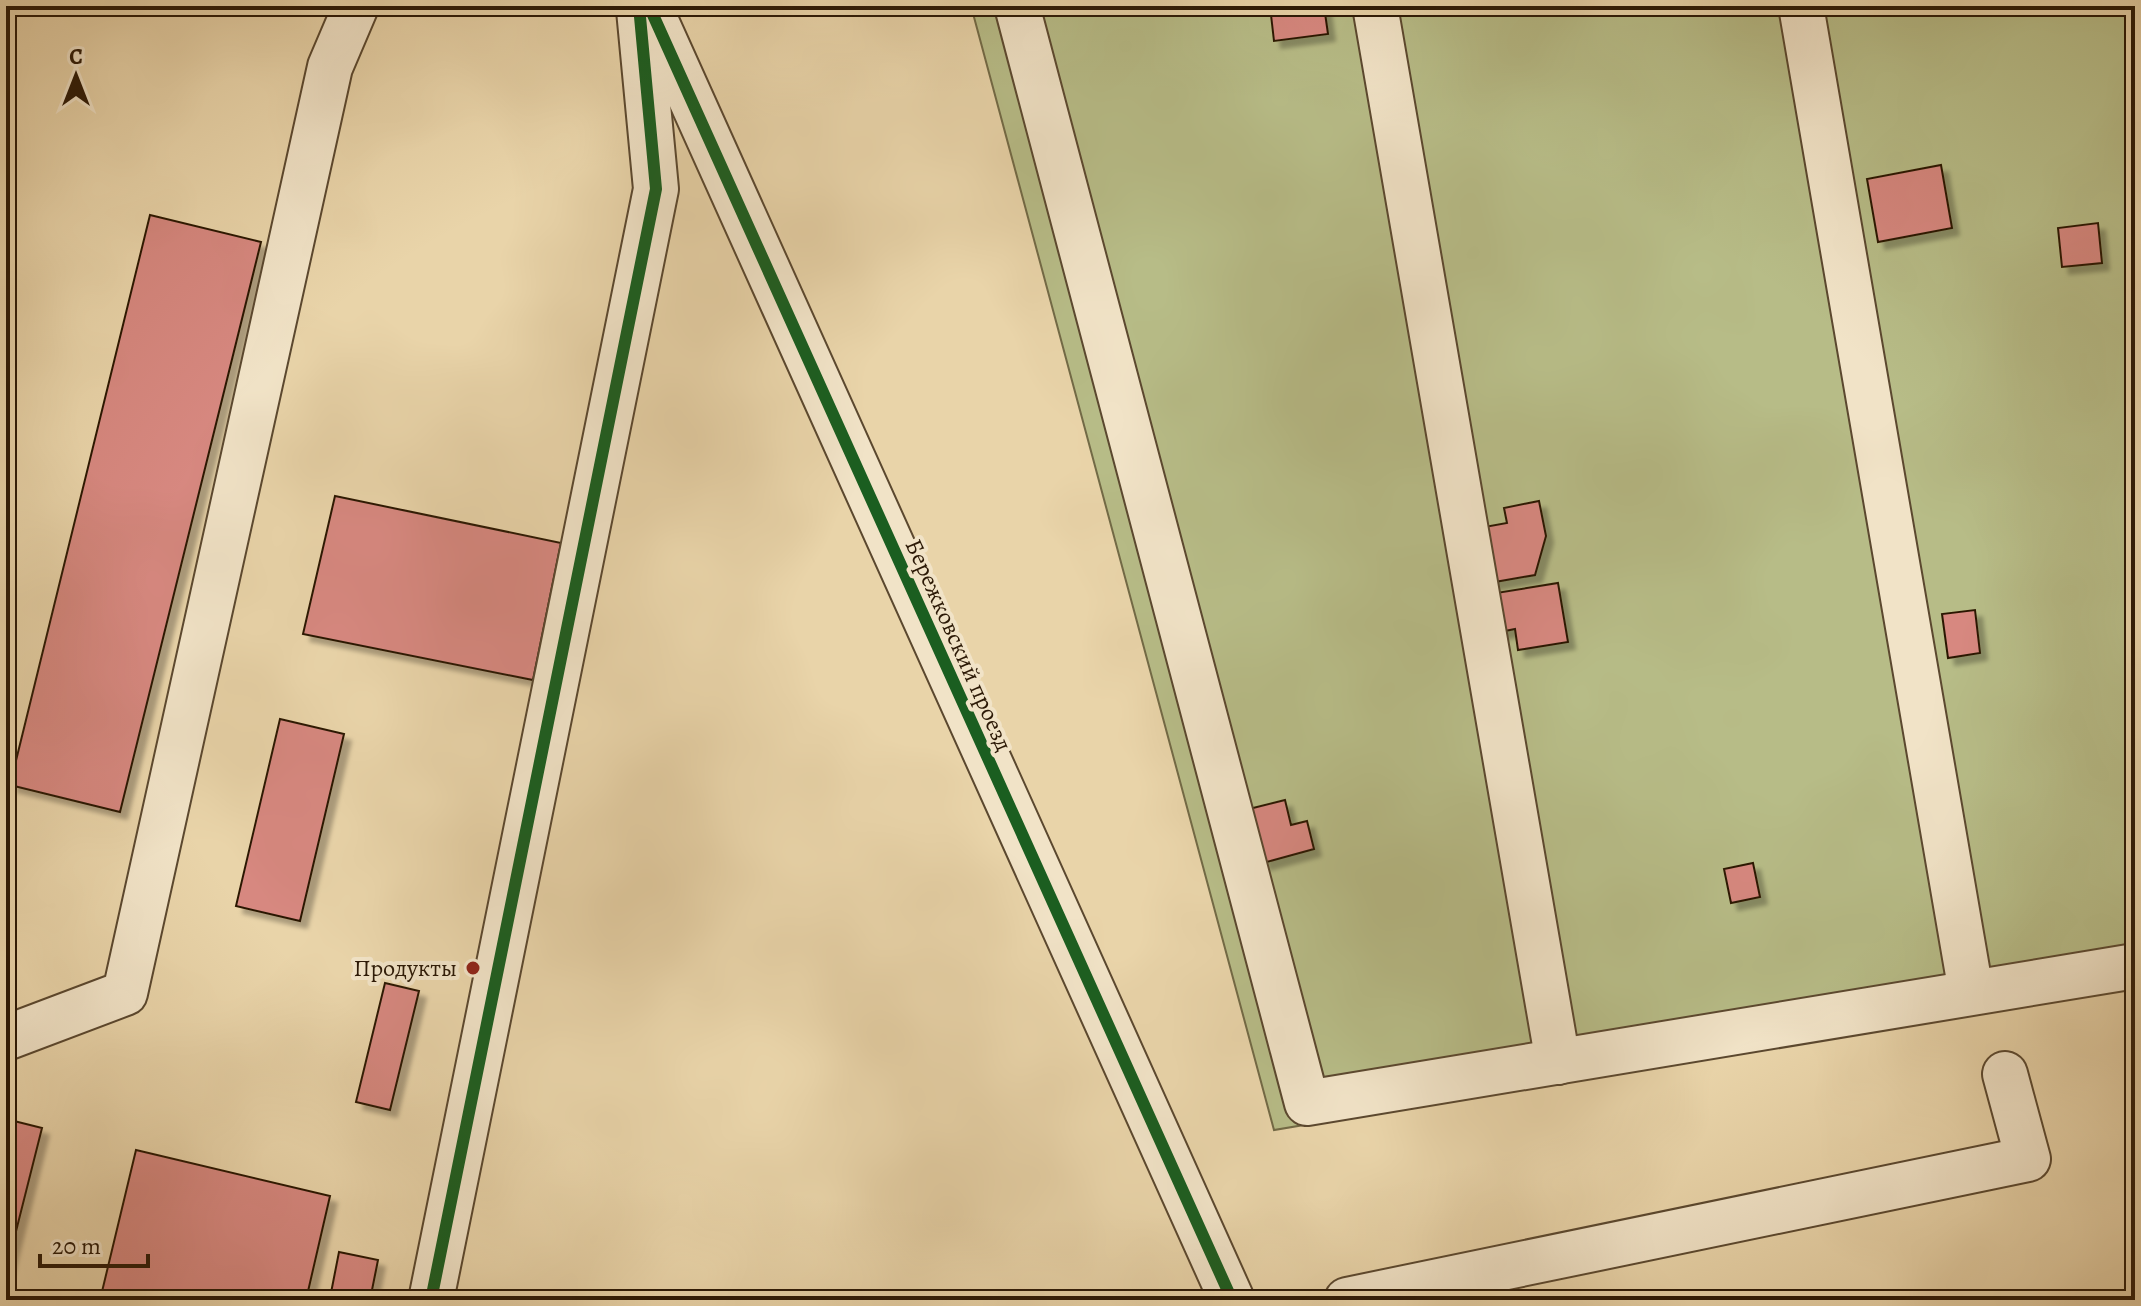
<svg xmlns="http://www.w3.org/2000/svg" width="2141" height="1306" font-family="Alegreya,serif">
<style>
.green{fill:#b7bc87;stroke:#726a46;stroke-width:2}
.building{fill:#d78880;stroke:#2c1906;stroke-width:2;filter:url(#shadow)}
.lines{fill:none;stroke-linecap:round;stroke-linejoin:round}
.minor-casing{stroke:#5b482f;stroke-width:48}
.minor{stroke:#f1e3c7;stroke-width:44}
.cycleway-casing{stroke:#f1e3c7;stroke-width:17}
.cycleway{stroke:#1b5e20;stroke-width:12}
.poi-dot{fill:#8f2418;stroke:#f1e3c7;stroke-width:3}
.labels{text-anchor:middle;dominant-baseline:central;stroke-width:8;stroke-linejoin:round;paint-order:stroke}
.street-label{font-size:24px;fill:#2c1906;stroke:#f1e3c7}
.poi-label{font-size:24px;fill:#2c1906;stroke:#f1e3c7;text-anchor:end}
</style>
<defs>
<filter id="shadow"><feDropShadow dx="7" dy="7" stdDeviation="2" flood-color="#0004"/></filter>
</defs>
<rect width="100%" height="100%" fill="#e9d4a9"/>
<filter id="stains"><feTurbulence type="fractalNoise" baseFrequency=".0025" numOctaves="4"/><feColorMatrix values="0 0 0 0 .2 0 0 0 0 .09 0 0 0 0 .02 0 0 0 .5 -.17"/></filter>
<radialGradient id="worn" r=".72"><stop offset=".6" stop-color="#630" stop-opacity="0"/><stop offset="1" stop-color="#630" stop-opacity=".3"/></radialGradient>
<!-- green -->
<path class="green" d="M971 6H2135V985L1274 1130Z"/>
<!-- building -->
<g class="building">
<path d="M1270 6H1324L1328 34 1274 41Z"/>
<path d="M1941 165 1952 228 1878 242 1867 179Z"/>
<path d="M150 215 261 242 120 812 10 785Z"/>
<path d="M2098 223 2102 263 2062 267 2058 228Z"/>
<path d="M335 496 561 543 533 680 303 634Z"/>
<path d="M1539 501 1546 536 1535 575 1489 583 1479 528 1507 523 1504 508Z"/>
<path d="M1558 583 1568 642 1518 650 1515 629 1490 634 1484 595Z"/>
<path d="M1975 610 1980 653 1948 658 1942 614Z"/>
<path d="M280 719 344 734 300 921 236 906Z"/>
<path d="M1285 800 1291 825 1307 821 1314 849 1263 863 1249 809Z"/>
<path d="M1753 863 1760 897 1731 903 1724 869Z"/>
<path d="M385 983 419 991 390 1110 356 1102Z"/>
<path d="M6 1119 42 1128 6 1271Z"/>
<path d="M136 1150 330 1196 306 1300H100Z"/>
<path d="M339 1252 378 1260 370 1300H317L318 1296 330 1298Z"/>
</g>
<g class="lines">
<defs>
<g id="minor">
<path d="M649 6 1232 1300"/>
<path d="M1017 6 1307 1103 2135 966"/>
<path d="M1375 6 1558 1062"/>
<path d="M1801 6 1971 992"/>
<path d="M6 1038 125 993 330 67 356 6"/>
<path d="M431 1300 656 189 639 10"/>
<path d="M1347 1300 2028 1159 2005 1074"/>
</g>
</defs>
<!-- minor casing -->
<use href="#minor" class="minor-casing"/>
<!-- minor -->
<use href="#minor" class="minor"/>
<defs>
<g id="cycleway">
<path d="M649 6 1232 1300"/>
<path d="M431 1300 656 189 639 6"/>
</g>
</defs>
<!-- cycleway casing -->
<use href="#cycleway" class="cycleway-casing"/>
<!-- cycleway -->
<use href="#cycleway" class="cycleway"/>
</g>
<!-- markers -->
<circle class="poi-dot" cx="473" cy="968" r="8"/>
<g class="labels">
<!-- street labels -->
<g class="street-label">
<text transform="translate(959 645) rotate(66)">Бережковский проезд</text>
</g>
<!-- poi labels -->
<g class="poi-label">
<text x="457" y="968">Продукты</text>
</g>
</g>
<!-- margin -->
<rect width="2141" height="1306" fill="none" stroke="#e9d4a9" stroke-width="32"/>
<rect x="8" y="8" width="2125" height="1290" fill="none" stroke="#2c1906" stroke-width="4"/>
<rect x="16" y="16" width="2109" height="1274" fill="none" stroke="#2c1906" stroke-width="2"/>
<!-- north arrow -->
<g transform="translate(76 76)" stroke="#f1e3c7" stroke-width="6" paint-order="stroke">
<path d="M0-6L14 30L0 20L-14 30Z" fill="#2c1906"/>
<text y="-12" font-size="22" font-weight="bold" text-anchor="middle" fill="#2c1906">С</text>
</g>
<!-- scale -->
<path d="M40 1254v12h108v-12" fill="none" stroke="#2c1906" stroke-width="4"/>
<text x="52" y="1254" font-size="24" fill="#2c1906" stroke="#f1e3c7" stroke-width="6" paint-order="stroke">20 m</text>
<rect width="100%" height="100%" filter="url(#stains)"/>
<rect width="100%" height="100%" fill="url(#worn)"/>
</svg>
